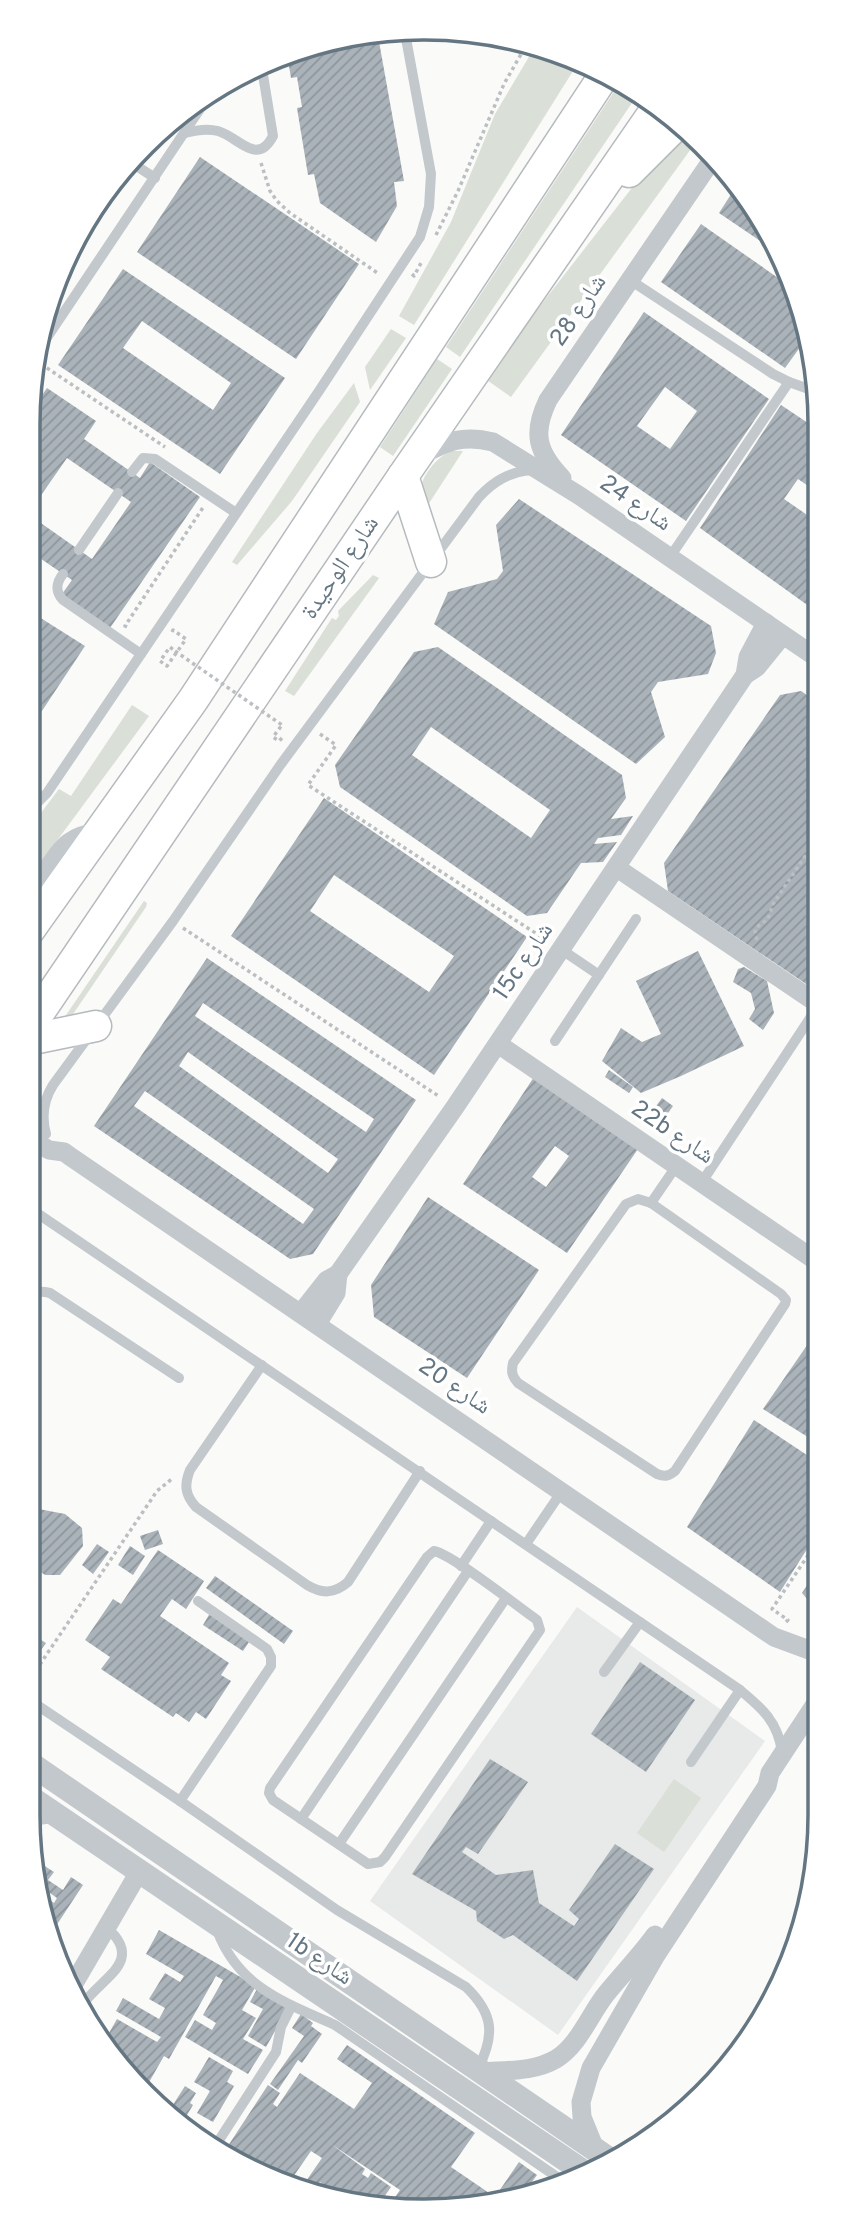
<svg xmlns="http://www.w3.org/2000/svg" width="848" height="2239" font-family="Overpass,'Noto Naskh Arabic',sans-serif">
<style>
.built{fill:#e8e9e9}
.green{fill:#dadfd7}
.building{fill:url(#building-hatch);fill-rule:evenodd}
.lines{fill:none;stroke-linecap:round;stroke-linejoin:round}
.primary-casing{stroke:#b5babe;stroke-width:33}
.path{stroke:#bbbfc2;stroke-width:3.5;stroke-dasharray:3.5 3.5;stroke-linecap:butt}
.service{stroke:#c3c8cc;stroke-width:10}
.minor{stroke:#c3c8cc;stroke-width:19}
.tertiary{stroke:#c3c8cc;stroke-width:24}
.primary{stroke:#fff;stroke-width:30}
.path-bridge{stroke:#bbbfc2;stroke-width:3.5;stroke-dasharray:3.5 3.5;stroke-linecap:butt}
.labels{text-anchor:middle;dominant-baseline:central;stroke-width:7;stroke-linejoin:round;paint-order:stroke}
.street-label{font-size:24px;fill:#657683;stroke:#fff}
.rim{fill:none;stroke:#657683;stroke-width:3.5}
</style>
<defs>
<pattern id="building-hatch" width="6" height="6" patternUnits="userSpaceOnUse" patternTransform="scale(1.75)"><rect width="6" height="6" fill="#aab3b9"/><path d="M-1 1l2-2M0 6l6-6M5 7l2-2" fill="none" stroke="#8e969c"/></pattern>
</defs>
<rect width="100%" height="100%" fill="#fafaf8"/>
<!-- built -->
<path class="built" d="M577 1607 765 1741 558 2035 370 1901Z"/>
<!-- green -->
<g class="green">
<path d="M536 45 578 63 414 325 399 316 451 222 495 114Z"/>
<path d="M621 81 638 94 460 357 446 347Z"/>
<path d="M681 129 696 142 511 397 484 378 659 153Z"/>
<path d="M391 329 406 338 370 390 365 367Z"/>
<path d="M437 359 452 369 393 456 380 447Z"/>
<path d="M354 383 360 402 292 501 237 565 232 562 317 433Z"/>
<path d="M451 451H463L422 514C421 506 419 498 420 491 422 475 437 457 451 451Z"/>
<path d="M373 575 379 578 294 696 285 691 332 618 336 620 339 616 338 611Z"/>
<path d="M132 705 149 716 36 869 28 876V825L41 813 59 789 71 796Z"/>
<path d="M144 901 147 903 146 907 69 1020 64 1018Z"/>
<path d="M674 1779 701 1798 664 1852 637 1833Z"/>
</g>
<!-- building -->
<g class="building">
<path d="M378 36 404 181 394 182 397 206 376 242 320 203 314 174 308 175 297 108 302 107 297 77 291 78 288 60 334 44Z"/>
<path d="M200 157 359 264 296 359 137 252Z"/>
<path d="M737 185 779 249 781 255 719 213Z"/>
<path d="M701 224 791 287 806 339 785 368 661 282Z"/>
<path d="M123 269 285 378 220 474 58 365ZM142 321 231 383 213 410 123 348Z"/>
<path d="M644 312 769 399 686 521 561 435ZM665 387 697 411 670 449 637 426Z"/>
<path d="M47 388 96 421 84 439 140 478 150 462 200 497 110 628 62 594 72 580 28 550V514L92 559 131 502 67 458 28 514 29 414Z"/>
<path d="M781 405 817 429V492L798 479 784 499 813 519 817 512V612L700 528Z"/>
<path d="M519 499 711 626 716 653 708 674 658 682 651 692 665 737 636 764 434 624 448 592 497 579 503 571 496 525Z"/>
<path d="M28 610 85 646 28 732Z"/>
<path d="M438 647 622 775 626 798 611 819 633 816 621 835 598 838 594 844 617 842 603 862 581 863 547 913 527 916 340 787 335 765 414 652ZM431 727 550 810 531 838 412 755Z"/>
<path d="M801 691 817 702 818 992 668 891 664 863 780 695Z"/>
<path d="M324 798 527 937 434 1075 231 936ZM334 875 454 956 429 992 310 911Z"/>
<path d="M698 951 744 1046 681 1076 641 1093 602 1061 621 1028 642 1042 661 1034 636 981Z"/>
<path d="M207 958 416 1100 313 1254 290 1259 94 1126ZM203 1003 374 1119 366 1132 195 1016ZM188 1052 338 1159 328 1173 179 1066ZM145 1091 314 1209 303 1224 134 1106Z"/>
<path d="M744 967 767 981 774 1013 763 1030 749 1019 755 1009 751 993 733 982 738 969Z"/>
<path d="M609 1070 633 1087 629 1093 605 1077Z"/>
<path d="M534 1077 640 1146 567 1253 463 1184ZM555 1146 569 1156 546 1187 532 1177Z"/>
<path d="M662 1098 673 1106 666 1116 654 1109Z"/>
<path d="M428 1197 539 1270 467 1378 374 1317 371 1285Z"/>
<path d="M819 1328V1444L763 1409Z"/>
<path d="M754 1420 819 1463V1530L780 1592 687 1527Z"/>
<path d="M28 1507 65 1514 82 1528 83 1546 60 1575H45L28 1563Z"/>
<path d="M158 1530 163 1544 145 1550 140 1536Z"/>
<path d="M97 1544 109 1552 93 1574 82 1565Z"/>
<path d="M130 1546 145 1556 133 1575 118 1565Z"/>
<path d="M158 1550 204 1581 186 1609 172 1599 160 1616 229 1663 221 1675 231 1681 206 1719 196 1712 189 1722 176 1713 173 1717 101 1669 110 1657 85 1640 113 1599 121 1604Z"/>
<path d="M819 1567 820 1609 813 1606 802 1593Z"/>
<path d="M215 1576 293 1631 284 1644 206 1588Z"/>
<path d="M210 1613 251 1639 243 1651 203 1625Z"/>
<path d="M30 1633 46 1643 36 1657 28 1652V1636Z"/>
<path d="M640 1662 695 1700 646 1772 591 1734Z"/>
<path d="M490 1759 528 1782 478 1854 466 1847 462 1852 496 1875 533 1870 539 1903 574 1926 579 1919 569 1910 615 1844 654 1869 577 1981 513 1935 504 1939 477 1921 476 1911 412 1874Z"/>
<path d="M40 1863 54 1872 48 1880 63 1890 71 1877 83 1885 54 1929 46 1924 41 1894 54 1903 57 1898 43 1888 41 1892 37 1868Z"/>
<path d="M159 1930 256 1986 242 2010 256 2018 243 2039 263 2050 248 2074 185 2037 195 2020 212 2030 216 2023 203 2015 223 1980 216 1976 169 2059 164 2056 144 2091 126 2076 105 2040 117 2019 157 2042 161 2037 116 2011 123 1998 159 2019 165 2008 149 1999 165 1973 180 1982 184 1976 146 1954Z"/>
<path d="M257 1989 288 2008 266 2047 248 2036 263 2009 250 2002Z"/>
<path d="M301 2014 313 2023 311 2026 322 2034 302 2063 298 2060 278 2090 270 2084 304 2036 292 2028Z"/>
<path d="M347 2045 475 2133 451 2167 495 2197 519 2162 537 2175 523 2194 502 2203 388 2207 400 2190 331 2144 365 2169 362 2174 368 2178 371 2173 391 2187 377 2207 372 2208 364 2205 340 2189 336 2194 320 2182 315 2188 304 2184 322 2158 311 2151 291 2180 226 2158 222 2155 268 2085 280 2093 273 2104 277 2107 300 2073 354 2109 372 2083 337 2059Z"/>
<path d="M209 2057 233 2071 227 2082 234 2086 213 2122 197 2113 210 2091 194 2082Z"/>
<path d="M185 2086 196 2093 190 2103 193 2105 184 2120 212 2137 208 2143 169 2111Z"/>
</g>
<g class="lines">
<defs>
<g id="primary">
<path d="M629 172 676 125"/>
<path d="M403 476 431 562"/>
<path d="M28 932 193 700 605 74"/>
<path d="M28 1029 403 476 656 109"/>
<path d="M28 1040 96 1026"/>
</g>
</defs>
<!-- primary casing -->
<use href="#primary" class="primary-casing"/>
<!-- path -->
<g class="path">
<path d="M261 163 270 191 277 201 290 213 379 274"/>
<path d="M436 235 458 191 504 84 528 42"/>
<path d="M412 274 414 276 421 263"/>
<path d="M41 364 165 447"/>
<path d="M127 627 125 626 204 506"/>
<path d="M172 632 173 630 186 639 167 666 160 661 170 647 175 651"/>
<path d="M320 734 336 745 308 785 546 940"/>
<path d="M282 738 279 741 273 737 282 725"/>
<path d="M809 850 818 856"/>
<path d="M183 928 440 1097"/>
<path d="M757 940 755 932 757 927 768 919 773 904 818 837"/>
<path d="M786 1622 788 1620 772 1609 819 1539"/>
<path d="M28 1682 157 1491 173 1478"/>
</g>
<!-- service -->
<g class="service">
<path d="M185 133C196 130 207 128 218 131 239 137 257 167 273 136L262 69"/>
<path d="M132 163 155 178"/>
<path d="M630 280 773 374 789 382 817 392"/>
<path d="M38 351 208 97"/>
<path d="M132 472 143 458 155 459 236 513"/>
<path d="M79 550 118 493"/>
<path d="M670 557 789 382"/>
<path d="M63 574C56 583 55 591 63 600L141 654"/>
<path d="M809 653 817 640"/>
<path d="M28 812 47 793 319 391 420 237 429 207 431 174 405 33"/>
<path d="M562 950 599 975"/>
<path d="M555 1041 636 919"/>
<path d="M46 1134C41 1116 43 1101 53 1085L173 921 281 764 479 497C494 481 509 472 532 470"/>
<path d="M702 1182 818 1006"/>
<path d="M638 1199 651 1203 781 1294 786 1300 785 1304 675 1471C669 1476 665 1477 657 1474L518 1383C512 1376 511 1372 513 1363L626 1204Z"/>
<path d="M651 1203 677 1165"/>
<path d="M28 1207 740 1690C762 1708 778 1722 782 1752"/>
<path d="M28 1297C35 1291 41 1291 50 1293L179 1378"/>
<path d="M262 1365 190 1470C184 1485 185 1495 196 1507L307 1585C322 1594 334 1594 348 1582L420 1471"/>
<path d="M526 1544 562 1491"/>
<path d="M434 1551C451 1554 515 1604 533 1617L537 1620 540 1630 385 1857 380 1862 368 1864 273 1800 269 1793 270 1788 427 1557Z"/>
<path d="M461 1566 491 1521"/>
<path d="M604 1672 640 1622"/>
<path d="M28 1699 180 1801 337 1910 466 1987C494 2014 495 2035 478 2069"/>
<path d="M691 1762 740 1690"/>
<path d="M180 1801 271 1666V1657L267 1649 198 1601"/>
<path d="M29 1818 39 1820 52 1818"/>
<path d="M301 1819 468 1571"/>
<path d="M339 1844 506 1598"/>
<path d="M217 1930C238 1987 284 2002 335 2025L560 2179"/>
<path d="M84 2003C101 1978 146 1961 106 1927"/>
<path d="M214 2148 276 2052 281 2027 291 2007"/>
</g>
<!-- minor -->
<g class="minor">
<path d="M419 456C447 442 462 434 493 442L580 496 817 658"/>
<path d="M562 478C537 452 532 433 548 400L714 157"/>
<path d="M745 675 748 657 766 623"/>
<path d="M617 868 818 1004"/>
<path d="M28 882C60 871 50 837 100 832"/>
<path d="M498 1044 819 1263"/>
<path d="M28 1137 49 1150 64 1152 71 1157 774 1637 820 1654"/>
<path d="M301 1313 327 1280 338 1274 455 1107 745 675 757 667 783 635"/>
<path d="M317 1324 336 1293 338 1274"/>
<path d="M73 1985 139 1872"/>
<path d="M482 2072C506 2070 534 2072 556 2059 579 2045 590 2014 606 1994 622 1974 640 1956 655 1935"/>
<path d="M595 2149 582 2117 581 2102 591 2068 656 1955 767 1786 770 1773 820 1697"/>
</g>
<!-- tertiary -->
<g class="tertiary">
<path d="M28 1762 609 2159"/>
<path d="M28 1796 581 2170"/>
</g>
<!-- primary -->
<use href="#primary" class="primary"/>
<!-- path-bridge -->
<path class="path-bridge" d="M175 651 282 725"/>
</g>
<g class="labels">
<!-- street labels -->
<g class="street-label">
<text transform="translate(579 311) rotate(-56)">شارع 28</text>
<text transform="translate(635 504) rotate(34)">شارع 24</text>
<text transform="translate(341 568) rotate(-56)">شارع الوحيدة</text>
<text transform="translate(524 962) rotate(-56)">15c شارع</text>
<text transform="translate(672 1133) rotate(34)">22b شارع</text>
<text transform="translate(454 1387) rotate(34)">شارع 20</text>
<text transform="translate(319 1960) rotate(34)">1b شارع</text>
</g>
</g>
<!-- crop -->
<path d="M0 0H848V2239H0ZM424 40H424A384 384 0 0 1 808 424V1815A384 384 0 0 1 424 2199H424A384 384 0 0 1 40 1815V424A384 384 0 0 1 424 40Z" fill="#fff" fill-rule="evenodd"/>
<path class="rim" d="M424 40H424A384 384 0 0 1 808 424V1815A384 384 0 0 1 424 2199H424A384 384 0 0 1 40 1815V424A384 384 0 0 1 424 40Z"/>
</svg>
